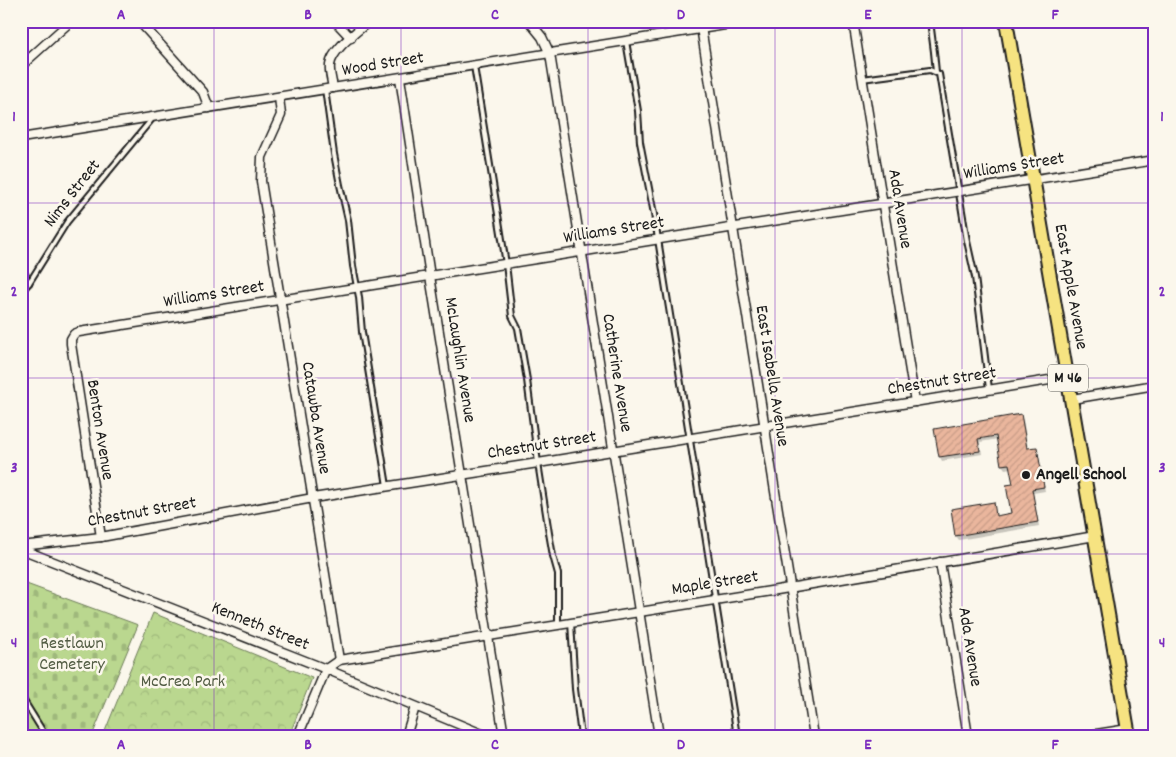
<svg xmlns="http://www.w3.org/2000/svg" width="1176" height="757" font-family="Dekko,sans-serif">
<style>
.forest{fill:url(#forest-crowns);stroke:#6b7a56}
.cemetery{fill:url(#cemetery-stones);stroke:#6b7a56}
.shadow{fill:#0003}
.building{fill:url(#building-hatch);stroke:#1c1c1c}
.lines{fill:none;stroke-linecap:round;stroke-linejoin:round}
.service-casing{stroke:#1c1c1c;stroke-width:8}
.minor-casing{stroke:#1c1c1c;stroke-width:11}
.primary-casing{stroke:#1c1c1c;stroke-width:16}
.service{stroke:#fbf7ec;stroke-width:4}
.minor{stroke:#fbf7ec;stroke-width:8}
.primary{stroke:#f6e381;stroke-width:12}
.grid{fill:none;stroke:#7b2cbf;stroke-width:1;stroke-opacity:0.55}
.poi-dot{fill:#1c1c1c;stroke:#fbf7ec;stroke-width:2}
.labels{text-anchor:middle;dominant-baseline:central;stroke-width:5;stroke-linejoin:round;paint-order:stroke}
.shield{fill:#fbf7ec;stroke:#5f5e5a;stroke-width:1}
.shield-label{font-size:16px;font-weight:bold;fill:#1c1c1c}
.street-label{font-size:18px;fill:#1c1c1c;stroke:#fbf7ec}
.poi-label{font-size:18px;font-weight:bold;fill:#1c1c1c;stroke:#fbf7ec;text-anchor:start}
.park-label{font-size:18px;fill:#535d44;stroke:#fbf7ec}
.neatline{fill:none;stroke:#7b2cbf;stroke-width:2}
.grid-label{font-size:16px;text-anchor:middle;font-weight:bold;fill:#7b2cbf}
</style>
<defs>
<pattern id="forest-crowns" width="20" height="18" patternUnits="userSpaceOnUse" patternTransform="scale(1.25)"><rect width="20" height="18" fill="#bad78f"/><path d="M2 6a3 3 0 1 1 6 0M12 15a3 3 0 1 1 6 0" fill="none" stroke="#9fb87b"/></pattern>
<pattern id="cemetery-stones" width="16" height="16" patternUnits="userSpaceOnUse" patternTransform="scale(1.25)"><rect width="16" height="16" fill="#bad78f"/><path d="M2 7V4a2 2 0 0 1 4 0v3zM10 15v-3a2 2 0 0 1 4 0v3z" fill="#9fb87b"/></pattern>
<pattern id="building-hatch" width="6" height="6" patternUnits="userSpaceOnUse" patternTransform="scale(1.25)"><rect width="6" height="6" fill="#eab69d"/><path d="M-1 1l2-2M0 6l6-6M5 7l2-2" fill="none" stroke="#c89c87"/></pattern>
</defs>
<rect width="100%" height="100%" fill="#fbf7ec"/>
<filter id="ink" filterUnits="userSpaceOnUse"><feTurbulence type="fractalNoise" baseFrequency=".02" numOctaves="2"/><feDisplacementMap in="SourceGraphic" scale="10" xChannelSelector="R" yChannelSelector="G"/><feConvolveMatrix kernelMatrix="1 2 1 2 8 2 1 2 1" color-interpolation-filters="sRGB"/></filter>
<g filter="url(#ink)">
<!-- forest -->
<path class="forest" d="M153 613 312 678 289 736H103Z"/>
<!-- cemetery -->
<path class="cemetery" d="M21 582 138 625 92 736H21Z"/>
<!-- shadow -->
<path class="shadow" d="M1020 416 1023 420 1028 450 1036 448 1038 452 1045 491 1033 493 1039 526 959 540 956 536 952 510 993 503 995 507 997 517 1012 514 1014 485 1011 468 1005 469 1002 465 998 439 980 442 982 454 942 461 940 457 936 430Z"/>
<!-- building -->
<path class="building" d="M1021 414 1027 448 1037 447 1044 487 1032 489 1038 522 955 536 951 509 994 502 996 516 1011 513 1006 485 1013 484 1009 464 1001 465 996 436 978 439 980 451 939 457 934 429Z"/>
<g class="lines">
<defs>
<g id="service">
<path d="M930 21 934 52 936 72"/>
<path d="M626 41 638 111 640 142 654 214 737 736"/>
<path d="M474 66 506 264 512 316 518 328 527 380 538 463 549 533 553 556 558 574V624"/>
<path d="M862 79 930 70 939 74 967 241 975 277 989 389"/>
<path d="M325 89 334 154 340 185 348 220 353 266 359 297 362 332 387 486"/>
<path d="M21 265 29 283"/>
<path d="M21 292 29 283 67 222 152 119"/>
<path d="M571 622 575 689 581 736"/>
<path d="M21 696 42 730 43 736"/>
</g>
<g id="minor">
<path d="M139 21 203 92 209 108"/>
<path d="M335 21 351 38"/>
<path d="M529 21 542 37 550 54 659 736"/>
<path d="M700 21 814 736"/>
<path d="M853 21 915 402"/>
<path d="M1154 21 1155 28"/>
<path d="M21 66 71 21"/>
<path d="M400 78 430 276 504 736"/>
<path d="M333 88C332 81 329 72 330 65 332 49 358 31 369 21"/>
<path d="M279 97 281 115 262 157 261 181 339 660 326 669 298 736"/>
<path d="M21 138 750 21"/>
<path d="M1072 399 1155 385"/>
<path d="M101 537 71 344V339L74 334 79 332 1155 160"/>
<path d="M21 546 101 537 313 498 538 463 1068 377"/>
<path d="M21 549 326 669 487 736"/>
<path d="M940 562 968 736"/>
<path d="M339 660 777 590 1095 536"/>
<path d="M406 736 415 707"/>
<path d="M1084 736 1128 729"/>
</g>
<path id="primary" d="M1006 21 1129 736"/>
</defs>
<!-- service casing -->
<use href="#service" class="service-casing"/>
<!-- minor casing -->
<use href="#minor" class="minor-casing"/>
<!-- primary casing -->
<use href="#primary" class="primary-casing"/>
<!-- service -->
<use href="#service" class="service"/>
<!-- minor -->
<use href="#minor" class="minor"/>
<!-- primary -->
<use href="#primary" class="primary"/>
</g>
</g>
<!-- grid -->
<path class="grid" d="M214 21V736M401 21V736M588 21V736M775 21V736M962 21V736M21 203H1155M21 378H1155M21 554H1155"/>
<!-- markers -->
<circle class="poi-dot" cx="1026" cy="475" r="5"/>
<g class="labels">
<!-- shield labels -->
<rect class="shield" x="1048" y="364.5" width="40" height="27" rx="4"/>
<g class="shield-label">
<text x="1068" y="378">M 46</text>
</g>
<!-- street labels -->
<g class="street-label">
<text transform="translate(383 65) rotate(-9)">Wood Street</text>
<text transform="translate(1014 167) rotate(-9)">Williams Street</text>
<text transform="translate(73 194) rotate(-52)">Nims Street</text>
<text transform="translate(899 209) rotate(81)">Ada Avenue</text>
<text transform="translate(614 231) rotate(-9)">Williams Street</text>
<text transform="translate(1070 287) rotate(80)">East Apple Avenue</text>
<text transform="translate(214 295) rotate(-9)">Williams Street</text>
<text transform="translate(459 360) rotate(81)">McLaughlin Avenue</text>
<text transform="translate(616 373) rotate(81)">Catherine Avenue</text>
<text transform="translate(771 376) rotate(81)">East Isabella Avenue</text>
<text transform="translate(942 382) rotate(-9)">Chestnut Street</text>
<text transform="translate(315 418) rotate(81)">Catawba Avenue</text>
<text transform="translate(99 430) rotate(81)">Benton Avenue</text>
<text transform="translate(542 446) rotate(-9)">Chestnut Street</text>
<text transform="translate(142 513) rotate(-10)">Chestnut Street</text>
<text transform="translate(715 584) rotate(-9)">Maple Street</text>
<text transform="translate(260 627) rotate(22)">Kenneth Street</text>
<text transform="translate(969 647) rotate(81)">Ada Avenue</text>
</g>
<!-- poi labels -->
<g class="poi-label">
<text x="1036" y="475">Angell School</text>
</g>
<!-- park labels -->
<g class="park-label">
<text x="72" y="644">Restlawn<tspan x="72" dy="21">Cemetery</tspan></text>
<text x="183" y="682">McCrea Park</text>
</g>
</g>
<!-- margin -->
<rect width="1176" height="757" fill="none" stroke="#fbf7ec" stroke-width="55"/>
<rect x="28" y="28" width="1120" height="702" class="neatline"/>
<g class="grid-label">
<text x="121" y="19">A</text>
<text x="308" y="19">B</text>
<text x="495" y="19">C</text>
<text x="681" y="19">D</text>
<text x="868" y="19">E</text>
<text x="1055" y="19">F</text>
<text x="14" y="121">1</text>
<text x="1162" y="121">1</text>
<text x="14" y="296">2</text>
<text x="1162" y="296">2</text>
<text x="14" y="472">3</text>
<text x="1162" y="472">3</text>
<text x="14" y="647">4</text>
<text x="1162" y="647">4</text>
<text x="121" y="749">A</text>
<text x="308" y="749">B</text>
<text x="495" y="749">C</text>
<text x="681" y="749">D</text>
<text x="868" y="749">E</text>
<text x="1055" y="749">F</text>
</g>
</svg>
